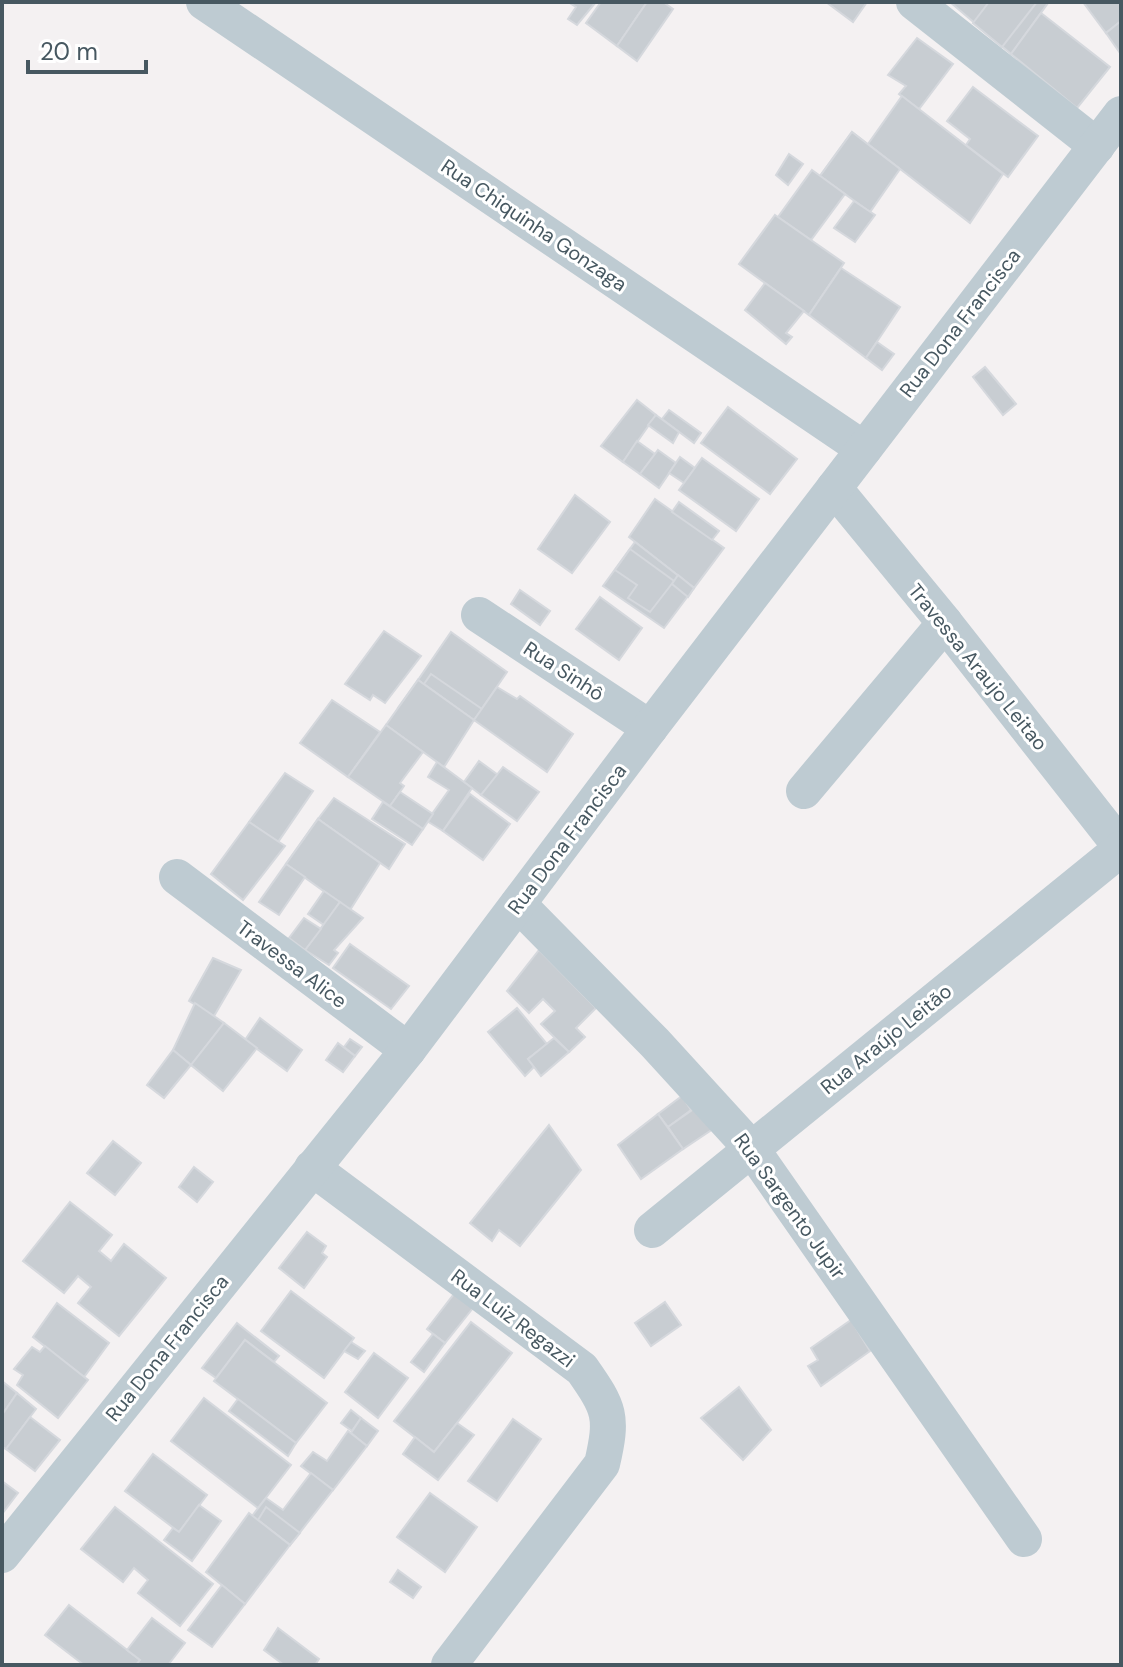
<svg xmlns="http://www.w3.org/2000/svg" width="1123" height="1667" font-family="'DM Sans',sans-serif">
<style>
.building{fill:#c8cdd2;stroke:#d5d8dd;stroke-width:2}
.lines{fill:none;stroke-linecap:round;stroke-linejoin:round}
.minor{stroke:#becbd2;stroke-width:36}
.labels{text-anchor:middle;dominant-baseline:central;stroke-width:6;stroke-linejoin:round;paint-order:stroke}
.street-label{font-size:20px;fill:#475861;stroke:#fff}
</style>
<rect width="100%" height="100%" fill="#f4f1f2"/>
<!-- building -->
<g class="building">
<path d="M568 2H596L577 25 568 19 576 7Z"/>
<path d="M601 2H647L617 46 586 23Z"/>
<path d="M647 2H663L673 9 637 61 617 46Z"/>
<path d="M826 2H867L853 22Z"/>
<path d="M950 2H1047L1048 3 1011 54Z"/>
<path d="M989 2H1037L1002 47 973 23Z"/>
<path d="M1083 2H1121V21L1106 33Z"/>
<path d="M1041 13 1110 67 1077 108 1011 54Z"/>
<path d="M1121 21V53H1120L1106 33Z"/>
<path d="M917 38 953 64 919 109 899 94 906 86 888 75Z"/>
<path d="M973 87 1038 136 1008 177 966 145 970 139 947 121Z"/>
<path d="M902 96 1003 174 970 223 868 144Z"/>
<path d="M852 132 875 150 845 194 820 176Z"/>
<path d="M852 132 900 169 870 212 820 176Z"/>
<path d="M789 154 803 164 788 185 776 175Z"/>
<path d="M812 170 845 194 811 240 778 217Z"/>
<path d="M854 201 875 215 855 242 834 228Z"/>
<path d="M775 215 844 263 809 315 739 264Z"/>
<path d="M841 268 900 307 866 358 809 315Z"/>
<path d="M765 283 804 311 786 333 792 337 786 344 745 310Z"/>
<path d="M877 342 894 354 882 370 866 358Z"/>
<path d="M985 367 1016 404 1003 415 973 377Z"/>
<path d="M637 400 656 415 623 462 601 446Z"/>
<path d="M728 407 797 459 770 494 701 443Z"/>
<path d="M669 410 701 433 694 443 662 419Z"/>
<path d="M656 415 679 432 673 443 648 425Z"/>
<path d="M637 441 655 454 640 474 623 462Z"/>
<path d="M658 450 676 463 659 488 640 474Z"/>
<path d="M680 457 695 468 684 483 669 473Z"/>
<path d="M702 458 759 499 736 531 679 490Z"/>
<path d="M575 495 610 522 572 573 538 549Z"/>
<path d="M655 499 724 548 694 588 629 537Z"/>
<path d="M679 502 719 531 712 540 672 512Z"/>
<path d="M635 542 694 588 664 628 603 586Z"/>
<path d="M630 549 674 581 650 612 628 598 637 585 615 570Z"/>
<path d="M678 575 694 588 688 597 672 584Z"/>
<path d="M520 590 550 611 540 625 511 604Z"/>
<path d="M600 597 642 628 619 660 576 629Z"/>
<path d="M384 631 421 656 385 703 373 695 370 700 345 684Z"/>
<path d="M451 632 507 672 474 720 418 680Z"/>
<path d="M431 674 482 709 474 720 424 684Z"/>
<path d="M418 680 433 691 414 719 398 708Z"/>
<path d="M418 680 474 720 444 767 386 725Z"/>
<path d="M497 687 517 699 520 696 573 734 547 772 474 720Z"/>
<path d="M332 700 380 732 348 777 300 743Z"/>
<path d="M386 725 423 752 400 783 404 786 390 806 348 777Z"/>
<path d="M479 761 498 775 481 795 464 782Z"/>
<path d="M437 762 472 788 443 831 427 821 449 790 428 777Z"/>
<path d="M503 767 539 792 517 821 481 795Z"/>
<path d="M285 773 313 791 278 842 249 822Z"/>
<path d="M400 792 433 814 423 829 390 806Z"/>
<path d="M470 794 510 824 483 860 443 831Z"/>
<path d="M334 798 405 844 389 869 318 819Z"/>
<path d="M383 802 423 829 412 845 372 819Z"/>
<path d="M318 819 337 833 305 877 286 864Z"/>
<path d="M318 819 380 863 350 910 286 864Z"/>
<path d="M249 822 285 846 243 900 211 874Z"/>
<path d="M286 864 305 877 279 915 259 902Z"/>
<path d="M324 891 340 902 324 925 308 914Z"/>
<path d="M340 902 363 918 334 950 338 953 329 965 305 950Z"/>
<path d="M304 918 321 929 305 950 289 938Z"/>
<path d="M350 944 409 986 391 1009 333 968Z"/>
<path d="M539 950 596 1008 576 1028 585 1037 569 1052 541 1024 555 1011 543 999 529 1013 507 991Z"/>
<path d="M213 958 241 970 214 1016 189 1001Z"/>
<path d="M195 1003 224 1023 191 1065 173 1050Z"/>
<path d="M517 1008 547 1044 528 1059 534 1067 525 1076 488 1032Z"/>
<path d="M260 1018 302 1050 287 1071 245 1040Z"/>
<path d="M224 1023 257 1048 223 1091 191 1065Z"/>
<path d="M554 1038 569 1052 541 1076 528 1059Z"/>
<path d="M350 1039 362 1047 355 1056 344 1047Z"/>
<path d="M338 1043 355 1056 343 1072 326 1060Z"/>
<path d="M173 1050 191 1065 164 1098 147 1085Z"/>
<path d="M682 1096 691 1110 668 1127 658 1114Z"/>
<path d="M698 1106 713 1129 683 1149 668 1127Z"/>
<path d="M658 1114 683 1149 641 1179 618 1145Z"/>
<path d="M549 1125 581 1170 520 1246 499 1230 492 1241 470 1223Z"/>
<path d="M113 1141 141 1163 115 1195 87 1173Z"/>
<path d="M194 1167 213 1182 197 1202 179 1187Z"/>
<path d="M70 1202 112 1235 99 1251 111 1261 124 1244 166 1278 119 1336 78 1303 91 1287 78 1276 64 1293 23 1261Z"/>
<path d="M307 1232 326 1246 322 1253 327 1257 304 1288 279 1268Z"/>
<path d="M291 1291 354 1338 324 1378 261 1331Z"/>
<path d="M454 1294 473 1308 445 1343 427 1329Z"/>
<path d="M665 1302 681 1325 651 1346 635 1323Z"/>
<path d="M57 1303 109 1343 84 1377 33 1337Z"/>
<path d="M851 1320 870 1351 821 1386 808 1366 818 1360 811 1348Z"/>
<path d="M471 1322 512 1353 434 1452 394 1421Z"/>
<path d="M237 1323 279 1356 274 1362 245 1340 216 1378 202 1368Z"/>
<path d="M433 1334 445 1343 424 1372 411 1362Z"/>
<path d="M245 1340 327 1403 296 1443 214 1381Z"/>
<path d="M351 1342 365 1351 358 1359 344 1351Z"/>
<path d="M45 1346 88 1380 58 1418 17 1385 23 1375 14 1369 32 1347 40 1352Z"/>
<path d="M374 1353 408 1378 378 1418 345 1392Z"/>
<path d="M2 1381 17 1393 2 1415Z"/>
<path d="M739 1387 771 1430 743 1460 701 1418Z"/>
<path d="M17 1393 36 1409 6 1449 2 1447V1415Z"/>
<path d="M204 1398 291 1465 258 1508 171 1441Z"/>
<path d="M238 1399 296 1443 288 1456 229 1411Z"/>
<path d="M351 1410 361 1418 352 1431 341 1423Z"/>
<path d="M30 1417 60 1440 35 1471 6 1449Z"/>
<path d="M361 1418 378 1431 367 1446 351 1433Z"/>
<path d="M513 1419 541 1439 497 1501 468 1481Z"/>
<path d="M457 1423 474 1435 438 1480 403 1454 415 1437 434 1452Z"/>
<path d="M348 1431 367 1446 333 1490 301 1466 313 1452 327 1461Z"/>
<path d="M153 1454 207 1495 179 1532 125 1491Z"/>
<path d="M311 1473 333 1490 290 1545 252 1516 266 1498 283 1510Z"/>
<path d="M2 1481 18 1493 2 1514Z"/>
<path d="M430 1493 477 1527 445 1572 397 1537Z"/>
<path d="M199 1505 221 1521 192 1561 164 1540 173 1528 179 1532Z"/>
<path d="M115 1507 213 1584 180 1626 138 1593 148 1580 134 1568 123 1582 81 1549Z"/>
<path d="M266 1507 300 1533 290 1545 258 1520Z"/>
<path d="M249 1513 290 1545 245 1604 206 1572Z"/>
<path d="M398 1570 421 1587 413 1598 390 1582Z"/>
<path d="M222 1585 245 1604 212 1647 188 1630Z"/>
<path d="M69 1605 140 1660 136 1665H84L45 1635Z"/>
<path d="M152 1618 185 1643 168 1665H136L140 1660 127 1650Z"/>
<path d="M278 1628 319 1659 315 1665H284L264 1650Z"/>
</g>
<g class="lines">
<!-- minor -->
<g class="minor">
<path d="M204 2 864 449"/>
<path d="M914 2 1097 146"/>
<path d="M834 488 945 623 1121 847"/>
<path d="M479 615 650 728"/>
<path d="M804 791 945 623"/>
<path d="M177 877 408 1050"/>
<path d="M518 904 655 1043 751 1148 1024 1539"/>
<path d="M312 1168 582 1369C610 1409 613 1416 602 1464L449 1665"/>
<path d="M652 1230 1121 849"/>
<path d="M2 1555 408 1050 650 728 1121 114"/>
</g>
</g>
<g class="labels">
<!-- street labels -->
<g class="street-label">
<text transform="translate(534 225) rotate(34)">Rua Chiquinha Gonzaga</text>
<text transform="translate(960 323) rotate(-52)">Rua Dona Francisca</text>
<text transform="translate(978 667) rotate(51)">Travessa Araujo Leitao</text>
<text transform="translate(564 671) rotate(33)">Rua Sinhô</text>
<text transform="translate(567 839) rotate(-53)">Rua Dona Francisca</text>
<text transform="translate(292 964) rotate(37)">Travessa Alice</text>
<text transform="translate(886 1039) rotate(-39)">Rua Araújo Leitão</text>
<text transform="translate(790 1206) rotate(54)">Rua Sargento Jupir</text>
<text transform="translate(513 1318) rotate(37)">Rua Luiz Regazzi</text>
<text transform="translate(167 1348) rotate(-51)">Rua Dona Francisca</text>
</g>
</g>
<!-- border -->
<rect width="1123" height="1667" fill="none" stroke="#475861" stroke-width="8"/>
<!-- scale -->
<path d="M28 60v12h118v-12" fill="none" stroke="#475861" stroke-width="4"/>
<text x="40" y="60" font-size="24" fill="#475861" stroke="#ffffff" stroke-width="6" paint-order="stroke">20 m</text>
</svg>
